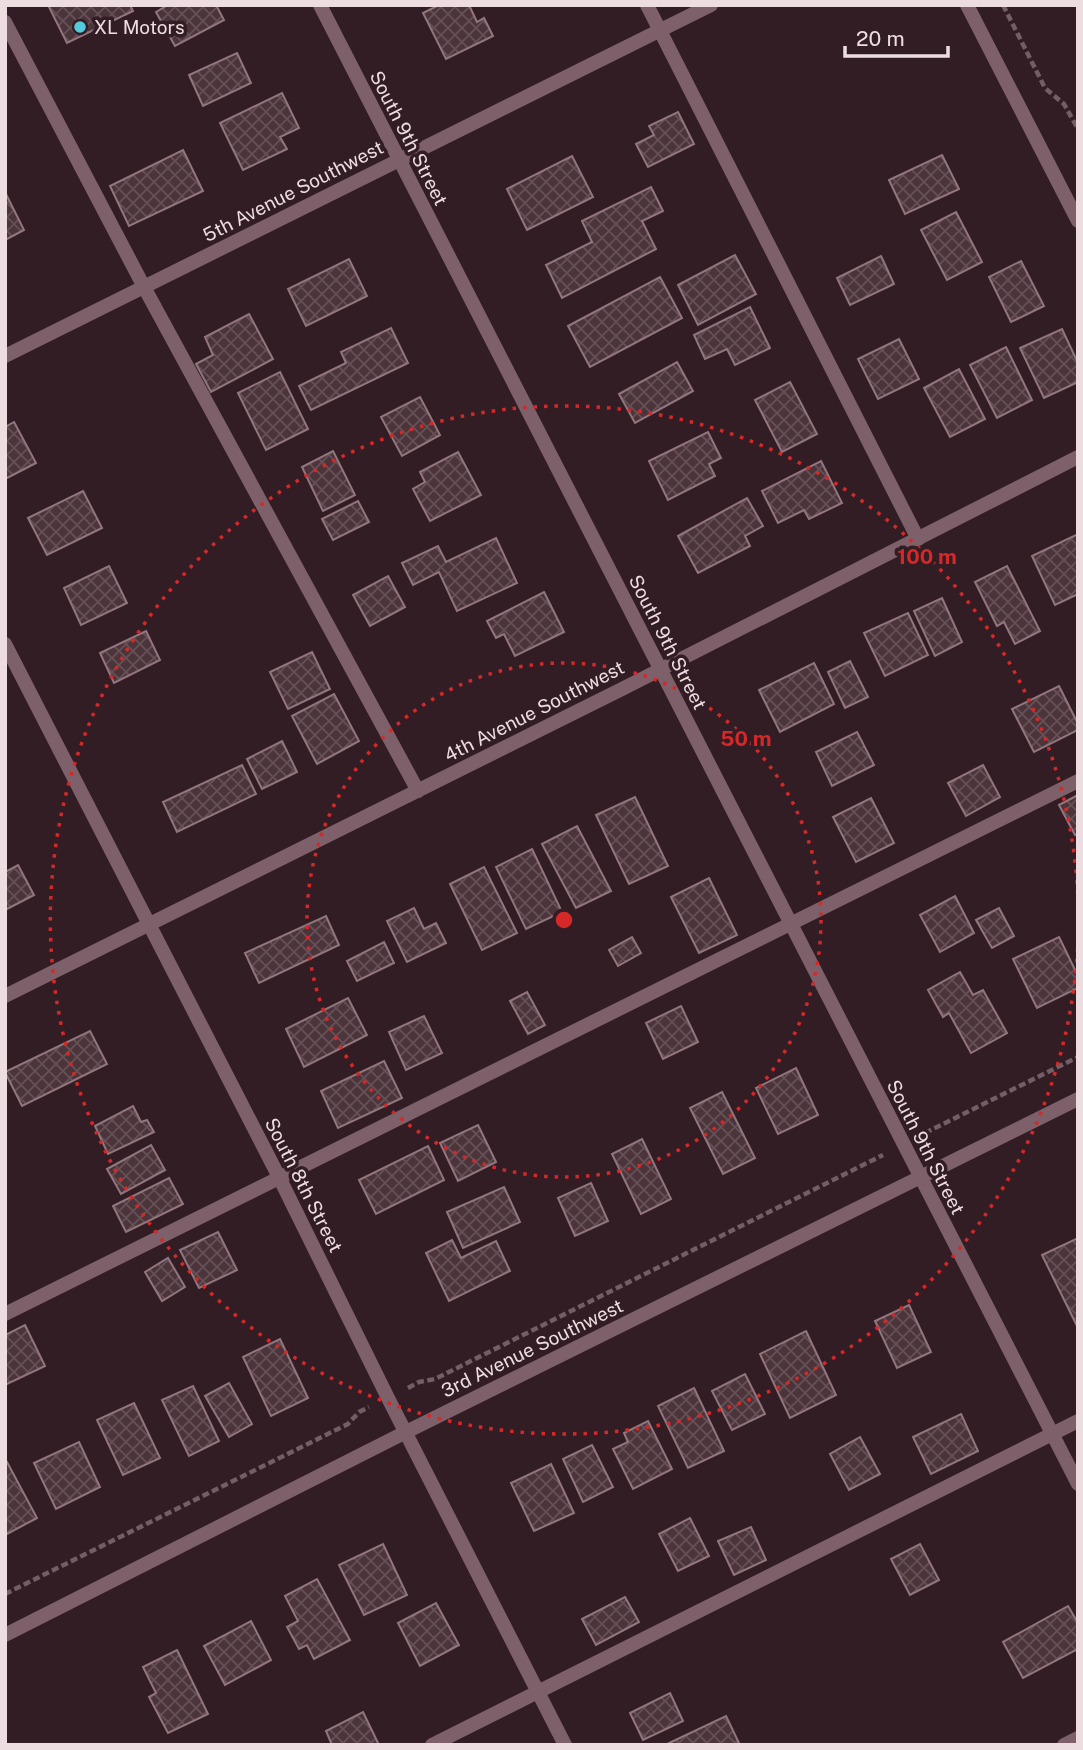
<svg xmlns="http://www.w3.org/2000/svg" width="1083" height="1750" font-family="'Public Sans',sans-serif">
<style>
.building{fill:url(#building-cross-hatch);stroke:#92767e;stroke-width:2}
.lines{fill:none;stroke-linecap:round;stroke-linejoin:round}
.path{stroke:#725e64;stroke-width:4.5;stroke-dasharray:7 3.5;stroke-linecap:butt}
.service{stroke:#7d6069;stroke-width:14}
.minor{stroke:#7d6069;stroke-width:14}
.tertiary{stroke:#7d6069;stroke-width:14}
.ring{fill:none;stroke:#d62828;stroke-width:3.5;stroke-dasharray:3.5 7}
.poi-dot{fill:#54cadd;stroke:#331d24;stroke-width:2.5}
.labels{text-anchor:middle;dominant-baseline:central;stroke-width:7;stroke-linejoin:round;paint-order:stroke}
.poi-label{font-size:19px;fill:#eddde1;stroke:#331d24;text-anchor:start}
.street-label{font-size:19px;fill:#eddde1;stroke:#331d24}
.centre{fill:#d62828;stroke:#331d24;stroke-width:3.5}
.ring-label{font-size:21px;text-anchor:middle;font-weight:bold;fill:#d62828;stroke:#331d24;stroke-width:7;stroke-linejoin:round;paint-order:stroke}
</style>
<defs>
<pattern id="building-cross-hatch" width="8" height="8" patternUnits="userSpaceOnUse" patternTransform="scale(1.75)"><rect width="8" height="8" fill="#4c343b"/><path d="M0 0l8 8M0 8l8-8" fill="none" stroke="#665157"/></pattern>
</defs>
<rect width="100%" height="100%" fill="#331d24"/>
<!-- building -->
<g class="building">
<path d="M48 5H130L133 11 67 43Z"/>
<path d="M168 5H216L224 20 175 46 156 12Z"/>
<path d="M439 5H469L477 22 484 18 493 36 446 59 423 13Z"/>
<path d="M237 53 251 83 203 106 189 75Z"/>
<path d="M282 93 299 128 280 137 287 149 243 170 220 123Z"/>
<path d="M678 112 694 144 648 167 636 144 654 135 649 126Z"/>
<path d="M183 150 203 191 129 226 110 186Z"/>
<path d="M942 155 959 189 905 214 889 180Z"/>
<path d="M572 156 593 197 527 230 507 189Z"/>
<path d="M651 187 663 211 642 221 656 249 562 298 546 265 592 242 582 221Z"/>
<path d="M5 192 24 230 5 240Z"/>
<path d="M956 212 982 262 947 280 921 230Z"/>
<path d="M735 255 756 294 698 325 678 285Z"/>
<path d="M881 256 894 284 850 305 837 278Z"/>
<path d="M349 259 367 296 306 326 288 289Z"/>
<path d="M1021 261 1044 306 1011 322 989 277Z"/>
<path d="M660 277 682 318 590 367 568 326Z"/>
<path d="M750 307 770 348 735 365 727 349 705 359 694 335Z"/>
<path d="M249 314 273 359 211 392 196 364 213 355 205 337Z"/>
<path d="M391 328 408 363 311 410 299 386 346 363 341 352Z"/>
<path d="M1062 329 1078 363V382L1044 398 1020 348Z"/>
<path d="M899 339 919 379 878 399 858 359Z"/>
<path d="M1006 347 1032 400 997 418 970 365Z"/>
<path d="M677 362 693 391 635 423 619 394Z"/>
<path d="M959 369 985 419 950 437 924 388Z"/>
<path d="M280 372 308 429 266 450 238 393Z"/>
<path d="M790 382 817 434 782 452 755 400Z"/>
<path d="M420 397 440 435 402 456 381 417Z"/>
<path d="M14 422 36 463 5 479V427Z"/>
<path d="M708 432 721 458 709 464 715 476 668 500 649 461Z"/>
<path d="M333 451 355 495 323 511 302 467Z"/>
<path d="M458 452 481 495 430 521 413 489 425 482 420 472Z"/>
<path d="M821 461 842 503 809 519 804 510 778 523 762 491Z"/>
<path d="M83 491 102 528 47 555 28 518Z"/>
<path d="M747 498 763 526 745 536 750 546 698 573 678 536Z"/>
<path d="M358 501 369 522 333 540 322 519Z"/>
<path d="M1078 534V594L1055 605 1032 556Z"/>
<path d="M496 538 517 583 457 611 439 572 413 585 402 563 438 546 446 562Z"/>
<path d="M109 566 127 603 81 625 64 588Z"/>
<path d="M1007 566 1040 631 1015 644 1004 622 997 626 975 582Z"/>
<path d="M388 576 405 607 370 626 353 595Z"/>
<path d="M544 592 564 632 515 656 504 634 496 638 487 621Z"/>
<path d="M942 598 962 642 935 656 914 611Z"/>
<path d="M908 613 928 655 885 676 864 633Z"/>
<path d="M146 631 160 660 114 683 100 653Z"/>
<path d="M312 652 330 689 288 709 270 672Z"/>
<path d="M850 661 868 697 845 708 828 672Z"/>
<path d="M814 663 834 704 780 732 759 690Z"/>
<path d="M1059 686 1078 724V730L1034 752 1012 709Z"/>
<path d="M334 694 359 741 317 764 292 716Z"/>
<path d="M857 732 874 765 832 786 816 752Z"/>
<path d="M282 741 297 772 262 789 247 759Z"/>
<path d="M242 765 256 794 177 832 163 802Z"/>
<path d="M983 765 1000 797 966 816 948 783Z"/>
<path d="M1078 795V833L1075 835 1059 805Z"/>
<path d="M635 797 668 866 629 884 596 815Z"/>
<path d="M871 798 894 843 856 862 833 817Z"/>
<path d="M577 826 611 891 576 908 542 844Z"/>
<path d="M532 849 562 912 526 929 496 867Z"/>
<path d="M18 865 34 895 5 910V872Z"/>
<path d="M484 867 517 933 482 950 450 884Z"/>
<path d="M709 878 737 935 699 953 671 897Z"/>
<path d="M955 896 974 933 940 952 920 915Z"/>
<path d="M414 908 424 929 436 923 446 943 407 962 387 921Z"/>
<path d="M999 908 1014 936 992 948 976 920Z"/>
<path d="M326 916 339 945 259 983 245 953Z"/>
<path d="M632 937 641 953 618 966 609 950Z"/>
<path d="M1059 937 1078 976V988L1037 1008 1013 959Z"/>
<path d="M384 942 394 963 357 981 347 961Z"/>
<path d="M960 972 973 995 983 990 1007 1033 971 1053 949 1013 943 1017 928 990Z"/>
<path d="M527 992 545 1025 528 1034 510 1001Z"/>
<path d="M348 998 367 1035 304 1067 286 1029Z"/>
<path d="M681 1006 698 1042 663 1059 646 1023Z"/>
<path d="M424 1016 442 1053 406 1070 389 1032Z"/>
<path d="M90 1031 107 1064 22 1106 5 1072Z"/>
<path d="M384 1061 402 1098 338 1128 321 1091Z"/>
<path d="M796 1068 818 1115 778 1134 756 1088Z"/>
<path d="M722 1092 755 1158 723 1174 690 1108Z"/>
<path d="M133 1106 141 1122 147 1120 154 1132 108 1154 95 1126Z"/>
<path d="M478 1125 496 1162 458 1181 440 1143Z"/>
<path d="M642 1139 671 1199 641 1214 612 1154Z"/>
<path d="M151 1145 165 1170 121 1194 107 1169Z"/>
<path d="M428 1146 444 1180 376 1214 359 1180Z"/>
<path d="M169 1178 183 1204 126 1232 113 1206Z"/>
<path d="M591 1183 608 1221 575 1236 558 1198Z"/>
<path d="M504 1187 520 1222 463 1248 447 1212Z"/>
<path d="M218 1232 237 1270 199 1288 180 1250Z"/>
<path d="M1078 1238V1328L1042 1255Z"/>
<path d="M452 1240 461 1258 496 1241 510 1271 449 1301 426 1253Z"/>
<path d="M168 1258 185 1287 162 1301 145 1272Z"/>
<path d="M909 1305 931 1352 897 1368 875 1321Z"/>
<path d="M25 1325 45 1366 5 1385V1335Z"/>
<path d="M806 1331 836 1395 790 1418 760 1354Z"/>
<path d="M280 1339 308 1398 271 1416 243 1357Z"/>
<path d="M745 1374 765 1414 732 1430 712 1391Z"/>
<path d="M229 1383 252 1424 229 1437 205 1396Z"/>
<path d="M193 1386 219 1441 189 1456 162 1400Z"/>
<path d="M694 1388 724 1451 688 1468 658 1406Z"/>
<path d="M134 1403 160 1458 123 1475 97 1420Z"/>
<path d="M961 1414 978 1451 931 1474 913 1437Z"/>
<path d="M648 1421 672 1469 633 1489 613 1449 628 1442 624 1433Z"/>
<path d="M860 1437 880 1474 849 1490 830 1454Z"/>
<path d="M79 1442 100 1487 56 1509 34 1463Z"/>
<path d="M592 1445 613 1487 583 1502 563 1459Z"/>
<path d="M7 1462 37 1518 5 1535V1463Z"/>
<path d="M551 1464 574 1513 534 1531 511 1483Z"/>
<path d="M690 1518 709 1556 678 1571 659 1534Z"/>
<path d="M751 1527 766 1560 734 1575 718 1541Z"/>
<path d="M383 1544 407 1595 364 1615 339 1565Z"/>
<path d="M920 1544 939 1580 910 1595 891 1559Z"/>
<path d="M317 1579 350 1640 314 1659 307 1645 299 1649 287 1627 298 1621 285 1596Z"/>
<path d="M625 1597 639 1622 596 1645 582 1619Z"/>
<path d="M436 1603 459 1645 420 1666 398 1623Z"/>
<path d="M1068 1606 1078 1623V1649L1023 1678 1003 1642Z"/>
<path d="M251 1621 271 1660 225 1685 204 1646Z"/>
<path d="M177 1650 208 1714 168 1733 149 1697 156 1693 143 1667Z"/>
<path d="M670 1693 683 1721 643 1740 630 1713Z"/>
<path d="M363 1712 379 1745H332L326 1731Z"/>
<path d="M726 1716 739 1743 735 1745H665Z"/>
</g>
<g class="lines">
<!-- path -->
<g class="path">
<path d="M1003 5 1045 88 1064 104 1078 129"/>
<path d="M925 1133 1078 1057"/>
<path d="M408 1388 419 1382 435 1379 883 1155"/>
<path d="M5 1594 348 1424 359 1412 369 1407"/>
</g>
<!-- service -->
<g class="service">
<path d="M647 5 918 539"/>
<path d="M5 22 144 287 418 791"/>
<path d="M5 1314 1078 781"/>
<path d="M432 1745 1078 1421"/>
</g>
<!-- minor -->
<g class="minor">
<path d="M320 5 1078 1484"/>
<path d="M5 356 711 5"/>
<path d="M5 644 279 1177 388 1398 565 1745"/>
<path d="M5 996 624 688 1078 457"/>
<path d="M1064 1745 1078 1738"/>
</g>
<!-- tertiary -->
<g class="tertiary">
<path d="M967 5 1078 221"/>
<path d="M5 1635 406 1432 1078 1099"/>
</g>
</g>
<!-- distance rings -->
<g class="ring">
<circle cx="564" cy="920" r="257"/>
<path d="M1078 938A514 514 0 1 1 1078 902"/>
</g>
<!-- markers -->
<circle class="poi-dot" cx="80" cy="27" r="7"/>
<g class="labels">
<!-- poi labels -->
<g class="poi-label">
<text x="94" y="27">XL Motors</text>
</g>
<!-- street labels -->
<g class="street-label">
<text transform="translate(409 138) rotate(63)">South 9th Street</text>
<text transform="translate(293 191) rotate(-27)">5th Avenue Southwest</text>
<text transform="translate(668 642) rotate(63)">South 9th Street</text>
<text transform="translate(534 711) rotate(-27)">4th Avenue Southwest</text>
<text transform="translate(926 1147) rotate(63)">South 9th Street</text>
<text transform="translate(304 1185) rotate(63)">South 8th Street</text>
<text transform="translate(532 1348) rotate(-26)">3rd Avenue Southwest</text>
</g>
</g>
<circle cx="564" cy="920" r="10" class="centre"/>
<g class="ring-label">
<text x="927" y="564">100 m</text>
<text x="746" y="746">50 m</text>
</g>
<!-- border -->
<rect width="1083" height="1750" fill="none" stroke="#eddde1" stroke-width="14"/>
<!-- scale -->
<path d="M845 46v10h103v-10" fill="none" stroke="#eddde1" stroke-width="3.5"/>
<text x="856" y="46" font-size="21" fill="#eddde1" stroke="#331d24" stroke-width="5" paint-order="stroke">20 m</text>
</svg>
